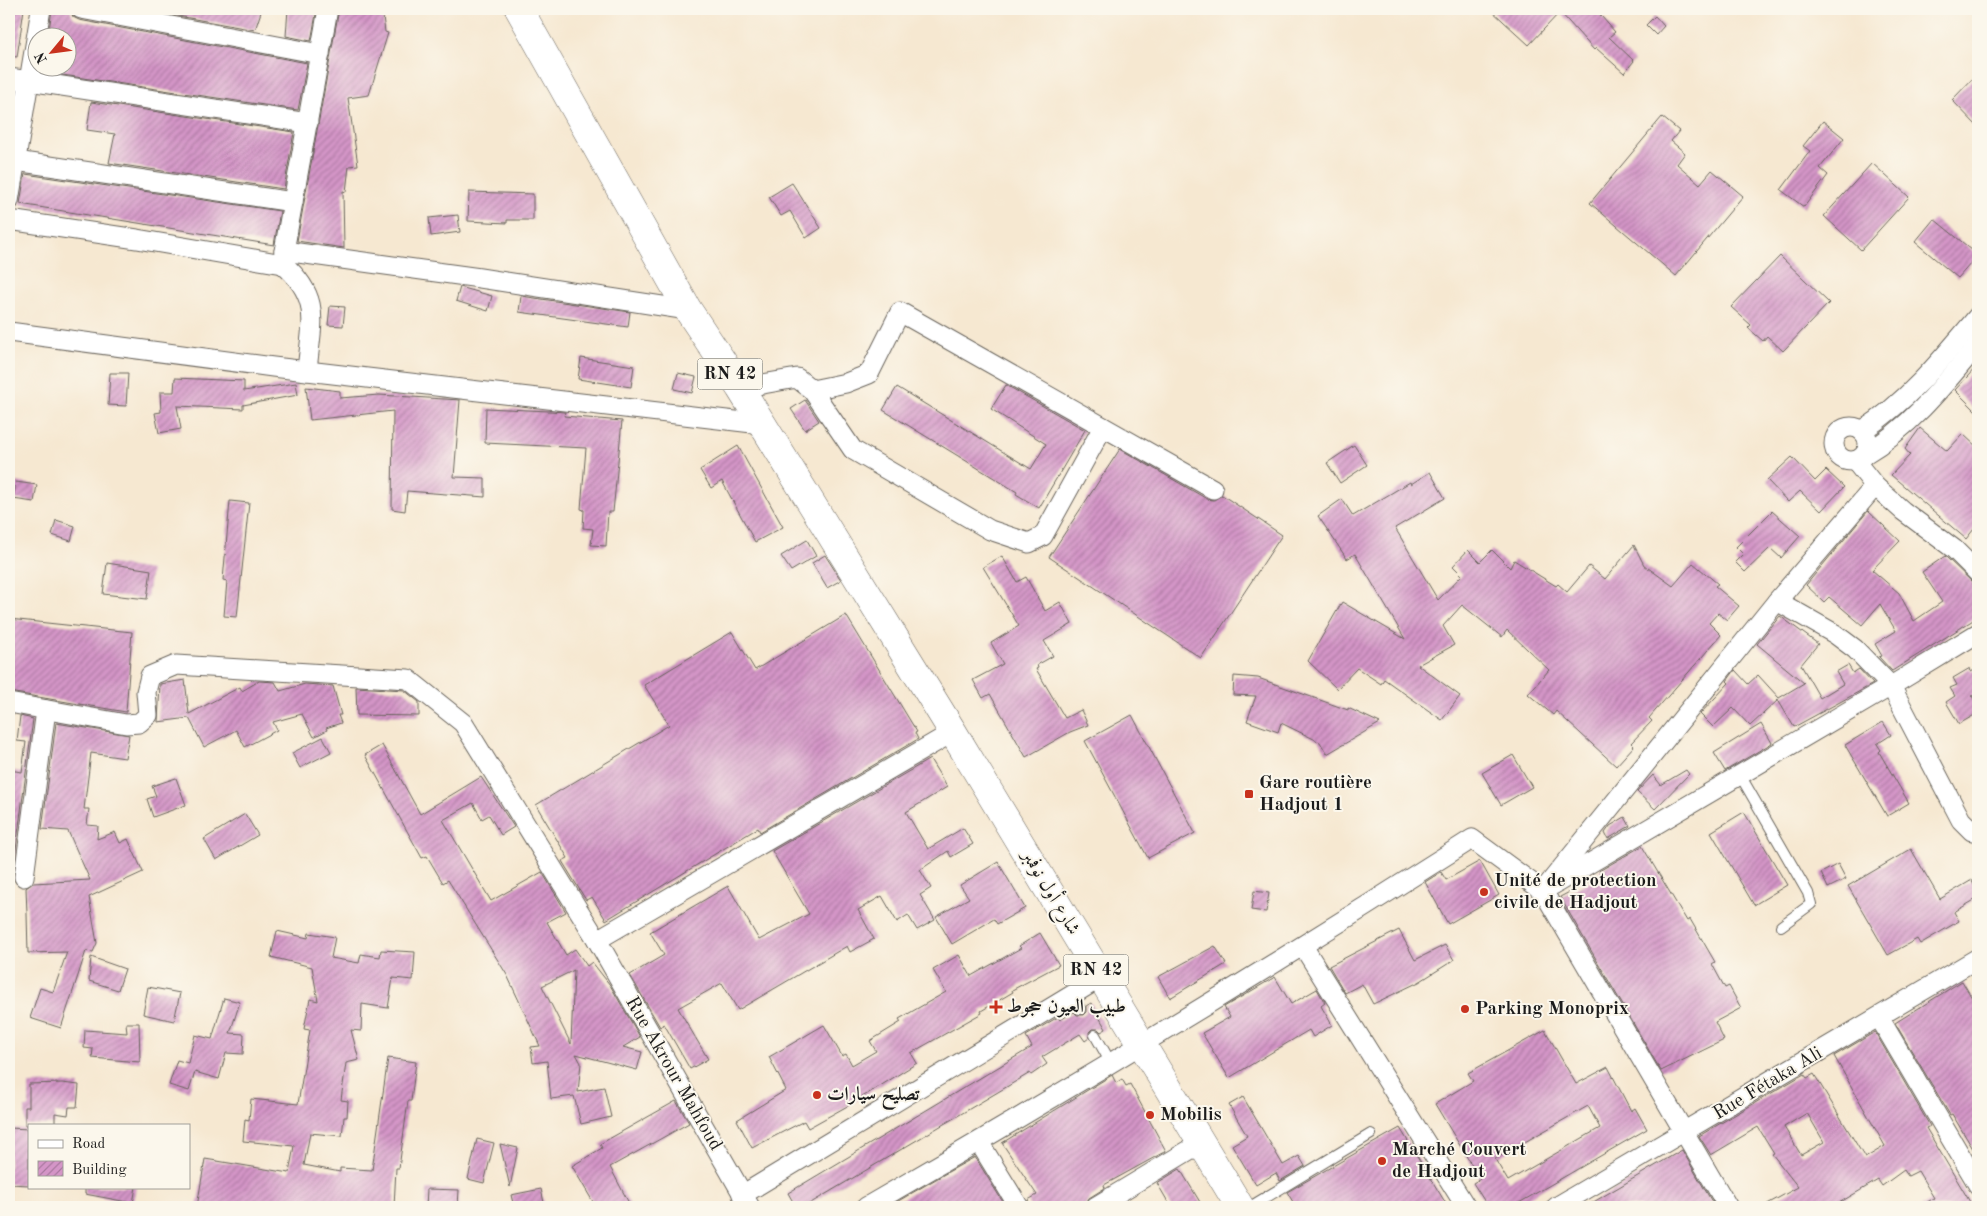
<svg xmlns="http://www.w3.org/2000/svg" width="1987" height="1216" font-family="'Old Standard TT',Amiri,serif">
<style>
.building{fill:url(#building-hatch);fill-rule:evenodd}
.lines{fill:none;stroke-linecap:round;stroke-linejoin:round}
.service-casing{stroke:#68635b;stroke-width:12}
.minor-casing{stroke:#68635b;stroke-width:21}
.primary-casing{stroke:#68635b;stroke-width:29}
.service{stroke:#fff;stroke-width:10}
.minor{stroke:#fff;stroke-width:19}
.primary{stroke:#fff;stroke-width:28}
.poi-dot{fill:#c8321e;stroke:#fbf7ec;stroke-width:2}
.labels{text-anchor:middle;dominant-baseline:central;stroke-width:4;stroke-linejoin:round;paint-order:stroke}
.shield{fill:#fbf7ec;stroke:#5f5e5a;stroke-width:1}
.shield-label{font-size:18px;font-weight:bold;fill:#1c1c1c}
.poi-label{font-size:19px;font-weight:bold;fill:#1c1c1c;stroke:#fbf7ec;text-anchor:start}
.street-label{font-size:19px;fill:#1c1c1c;stroke:#fbf7ec}
</style>
<defs>
<pattern id="building-hatch" width="6" height="6" patternUnits="userSpaceOnUse" patternTransform="scale(1.25)"><rect width="6" height="6" fill="#d495c7"/><path d="M-1 1l2-2M0 6l6-6M5 7l2-2" fill="none" stroke="#ab79a1"/></pattern>
</defs>
<rect width="100%" height="100%" fill="#fbf7ec"/>
<filter id="ink" filterUnits="userSpaceOnUse"><feTurbulence type="fractalNoise" baseFrequency=".02" numOctaves="2"/><feDisplacementMap in="SourceGraphic" scale="10" xChannelSelector="R" yChannelSelector="G"/><feConvolveMatrix kernelMatrix="1 2 1 2 8 2 1 2 1" color-interpolation-filters="sRGB"/></filter>
<filter id="wash" filterUnits="userSpaceOnUse"><feTurbulence type="fractalNoise" baseFrequency=".0096" numOctaves="4" result="noise"/><feDisplacementMap in="SourceGraphic" scale="20" xChannelSelector="R" yChannelSelector="G"/><feGaussianBlur stdDeviation="1.12" result="paint"/><feColorMatrix in="noise" values="0 0 0 0 0 0 0 0 0 0 0 0 0 0 0 0 0 1.4 0 .05"/><feComposite in="paint" operator="in"/></filter>
<g filter="url(#wash)">
<rect width="100%" height="100%" fill="#f6e8d1"/>
<g id="blocks">
<!-- building -->
<g class="building">
<path d="M9 9H24L17 57 9 56Z"/>
<path d="M52 9H70L73 17 79 20 307 63 298 110 42 72 43 68H68V38H48Z"/>
<path d="M140 9H262L255 30Z"/>
<path d="M288 9H317L311 41 286 36Z"/>
<path d="M339 9H382L385 32 388 33 369 95 348 98 358 165 349 166 346 192 343 191 344 248 297 241Z"/>
<path d="M1490 9H1595L1615 32 1609 37 1634 61 1624 73 1596 48 1594 50 1560 12 1529 45Z"/>
<path d="M1655 16 1664 26 1656 35 1646 25Z"/>
<path d="M1978 73V127L1952 100Z"/>
<path d="M91 102 294 132 284 189 109 163 115 134 87 130Z"/>
<path d="M1662 117 1679 131 1671 141 1685 153 1677 164 1700 184 1712 170 1743 196 1676 276 1590 203Z"/>
<path d="M1823 121 1844 138 1820 168 1828 175 1804 207 1781 190 1810 151 1803 146Z"/>
<path d="M1872 163 1909 197 1861 250 1824 216Z"/>
<path d="M25 174 280 211 274 245 20 204Z"/>
<path d="M792 183 821 228 806 238 790 211 781 216 769 197Z"/>
<path d="M469 192 533 194V220H507V223L468 221Z"/>
<path d="M458 215 460 232 431 236 429 218Z"/>
<path d="M1934 219 1978 255 1958 278 1915 242Z"/>
<path d="M1780 256 1829 303 1783 351 1767 336 1763 341 1748 328 1751 325 1731 307Z"/>
<path d="M460 287 492 296 488 311 456 301Z"/>
<path d="M521 296 630 312 628 327 519 312Z"/>
<path d="M330 306 345 307 343 326 328 325Z"/>
<path d="M581 358 634 366 631 387 578 379Z"/>
<path d="M1978 365V413L1955 390Z"/>
<path d="M110 373H128L126 406 108 405Z"/>
<path d="M678 373 696 377 692 393 674 389Z"/>
<path d="M175 378 244 381V391L296 383 298 395 243 405V409L177 406 181 429 159 433 155 413 161 412 160 392H174Z"/>
<path d="M1006 385 1085 430 1039 508 1016 494 1017 492 883 410 897 387 1031 469 1046 444 991 409Z"/>
<path d="M306 387 340 391V398L379 395 460 400 454 477 485 478V497L407 491 405 511 392 509 393 411 310 420Z"/>
<path d="M805 400 819 421 805 430 791 409Z"/>
<path d="M486 408 549 411 565 412 564 416 622 421 613 512H608L606 546 591 545 593 529 583 528 584 510 581 509 586 448 485 443Z"/>
<path d="M1920 428 1947 451 1963 434 1978 448V524L1966 539 1891 475 1910 455 1905 449Z"/>
<path d="M1354 445 1367 465 1340 483 1327 463Z"/>
<path d="M738 446 783 527 755 542 722 481 711 488 700 470Z"/>
<path d="M1120 449 1207 499 1214 500 1222 495 1282 535 1201 658 1049 557Z"/>
<path d="M1792 457 1815 481 1826 470 1844 487 1821 511 1800 491 1788 502 1767 480Z"/>
<path d="M1430 472 1445 498 1395 528 1438 600 1462 575 1453 566 1468 550 1480 562 1492 550 1510 568 1514 560 1556 586 1558 584 1567 592 1589 566 1605 579 1634 545 1644 565 1673 586 1693 563 1718 584 1715 586 1739 606 1727 620 1718 613 1709 623 1721 635 1649 718 1652 721 1631 743 1634 746 1616 766 1556 711 1553 715 1528 694 1549 670 1507 630 1502 637 1462 605 1443 626 1454 645 1418 665 1460 696 1442 720 1384 679 1381 684 1357 668 1337 689 1308 661 1342 602 1405 639 1355 554 1347 559 1318 516 1342 499 1353 516 1410 482 1411 484Z"/>
<path d="M16 482 37 485 34 502 13 499Z"/>
<path d="M230 501 249 503 237 617 224 616 227 581 223 580Z"/>
<path d="M1772 511 1800 536 1781 558 1770 548 1745 572 1735 562 1743 554 1736 547Z"/>
<path d="M1868 511 1900 541 1872 570 1899 593 1914 621 1942 602 1922 572 1945 556 1972 582 1978 592V617L1892 671 1879 657 1882 656 1875 644 1896 631 1880 604 1862 625 1829 597 1824 602 1806 585Z"/>
<path d="M56 520 75 526 71 541 52 535Z"/>
<path d="M807 540 816 556 791 571 781 556Z"/>
<path d="M825 555 841 580 827 588 812 563Z"/>
<path d="M1002 556 1017 582 1026 577 1045 611 1060 602 1072 624 1044 641 1053 656 1037 665 1038 668 1036 669 1065 718 1081 710 1088 725 1070 732 1026 757 990 694 983 698 973 680 1003 664 991 643 1019 626 983 567Z"/>
<path d="M107 563 151 570 147 599 103 594Z"/>
<path d="M846 615 917 732 915 733 918 739 760 832 758 828 606 920 592 897 586 900 562 861 568 858 536 805 669 725 644 685 732 632 755 670Z"/>
<path d="M1780 616 1818 644 1801 665 1820 698 1843 684 1836 672 1848 665 1853 673 1859 669 1873 684 1794 727 1778 700 1750 726 1733 708 1713 727 1700 714 1729 683 1727 681 1735 670 1748 684 1758 675 1779 698 1804 683 1757 644Z"/>
<path d="M9 619 132 632 126 712 9 692Z"/>
<path d="M1970 668 1971 672 1978 668V693L1972 696 1978 706V713L1959 724 1946 702 1955 696 1950 688 1957 685 1953 678Z"/>
<path d="M1234 676 1258 678 1348 710V708L1380 723 1327 754 1320 742 1281 723 1278 732 1247 721 1256 696 1233 695Z"/>
<path d="M185 680 189 714 240 687 242 691 259 681 275 682 280 691 305 684 333 686 341 715H338L341 723 326 728 327 730 314 737 302 714 273 722 277 730 245 747 236 730 204 747 189 718 158 722 160 684Z"/>
<path d="M356 687 404 690 419 702V716L357 715Z"/>
<path d="M1132 715 1195 833 1148 858 1085 741Z"/>
<path d="M20 716 33 719 13 872H9V770L22 772 26 742 17 741Z"/>
<path d="M1883 722 1891 735 1877 744 1881 750 1879 752 1909 803 1887 816 1845 745Z"/>
<path d="M56 723 129 735 125 758 91 753 84 809H89L87 825 98 826 97 839 115 832 120 843 128 839 143 872 89 897 97 943 93 952 86 951 61 1028 30 1018 40 988 53 992 67 952 28 953 27 914 26 888 33 883 90 880 68 831 42 829Z"/>
<path d="M1761 724 1772 743 1725 771 1714 753Z"/>
<path d="M323 737 331 752 300 768 292 753Z"/>
<path d="M382 745 420 814 481 777 514 827 501 835 489 815 482 819 473 803 443 820 491 901 542 872 566 912 547 922 566 955 575 949 587 966 592 962 610 985 640 1037 623 1047 642 1052 637 1070 576 1054 581 1063 578 1092 604 1087 611 1117 581 1124 574 1096 551 1099 547 1061 533 1063 531 1047 540 1046 507 975 448 880 443 883 427 856 422 858 365 755ZM574 970 571 1044 542 986Z"/>
<path d="M1513 755 1532 787 1501 805 1482 773Z"/>
<path d="M930 759 947 787 906 812 928 849 963 828 973 844 951 857 948 851 920 870 931 888 920 895 935 920 917 930 908 915 897 922 882 896 858 910 874 939 850 952 847 946 738 1010 722 983 678 1008 708 1059 690 1069 664 1024 660 1027 630 975 664 955 650 932 728 886 759 940 809 914 772 851Z"/>
<path d="M1686 770 1689 774 1655 809 1637 792 1653 775 1661 785Z"/>
<path d="M176 778 186 805 153 817 147 799 156 796 152 786Z"/>
<path d="M1744 812 1787 885 1754 905 1711 832Z"/>
<path d="M245 814 258 835 216 860 204 839Z"/>
<path d="M1625 817 1630 826 1608 839 1605 833 1610 826Z"/>
<path d="M1642 846 1687 921 1690 919 1715 962 1712 964 1725 988 1729 986 1741 1008 1715 1022 1724 1040 1661 1071 1560 897 1602 875 1599 871Z"/>
<path d="M1911 849 1940 899 1972 880 1978 892V898L1954 912 1959 921 1920 944 1917 939 1888 955 1848 886Z"/>
<path d="M1480 861 1499 895 1448 924 1425 882 1441 872 1446 880Z"/>
<path d="M998 862 1025 908 997 924 994 919 952 944 936 917 969 898 960 885Z"/>
<path d="M1838 864 1846 879 1828 888 1821 873Z"/>
<path d="M1254 891 1269 893 1266 912 1251 910Z"/>
<path d="M1399 930 1415 960 1445 945 1454 960 1419 982 1373 1004 1362 984 1345 993 1329 966Z"/>
<path d="M277 931 308 938 309 933 335 937 331 958 359 963 361 954 380 957 381 950 415 952 413 980 393 978 388 1008 362 1004 361 1031 351 1030 359 1060 346 1063 341 1100 348 1101 347 1117H344L342 1136 310 1133 304 1165 340 1172V1168L372 1170 388 1058 416 1062 411 1101H408L399 1168H396L394 1207H197L205 1159 289 1173 294 1146 243 1141 245 1119 249 1120 251 1099 298 1104 310 1030 304 1029 310 999 318 1001 312 967 271 957Z"/>
<path d="M1040 933 1059 965 1012 990 1013 992 981 1011 982 1013 911 1053 917 1063 851 1104 808 1128 804 1121 752 1148 737 1120 786 1090 769 1057 824 1025 842 1056 846 1054 852 1065 876 1051 870 1041 901 1022 899 1019 946 992 933 970 959 955 971 976 1021 948 1019 946Z"/>
<path d="M1215 946 1226 964 1170 998 1158 977Z"/>
<path d="M91 957 125 969 118 990 89 981Z"/>
<path d="M1275 977 1291 1004 1317 989 1325 1003 1321 1006 1332 1025 1313 1037 1309 1030 1229 1078 1202 1033 1230 1017 1224 1007Z"/>
<path d="M1962 981 1978 1008V1157L1952 1114 1950 1115 1895 1023Z"/>
<path d="M148 987 180 993 174 1021 143 1014Z"/>
<path d="M224 998 240 1002 230 1033 244 1034 243 1054 226 1053 219 1079 195 1072 189 1091 169 1085 177 1060 188 1063 195 1035 212 1039Z"/>
<path d="M1091 1003 1106 1029 1101 1032 1098 1029H1092L1089 1032V1038L1085 1041 1080 1034 1042 1057 1047 1064 1031 1075 1030 1073 804 1207H796L788 1193 1032 1047 1026 1036 1058 1017 1060 1020 1074 1012 1077 1015H1083L1086 1012V1006Z"/>
<path d="M126 1023H139L140 1062 92 1058 93 1049 84 1048 85 1030 127 1033Z"/>
<path d="M1545 1030 1576 1084 1608 1067 1631 1111 1635 1108 1647 1129 1512 1207 1485 1202 1473 1183 1480 1179 1435 1104 1473 1081 1468 1073ZM1588 1106 1600 1128 1508 1181 1495 1159Z"/>
<path d="M1875 1032 1930 1126 1926 1128 1973 1207H1919L1934 1198 1918 1171 1908 1176 1904 1170 1882 1186 1878 1180 1832 1207H1762L1798 1187 1772 1154 1774 1153 1758 1127 1711 1155 1699 1136 1804 1074 1807 1078 1814 1074 1865 1158 1885 1146 1834 1056ZM1807 1113 1824 1142 1801 1155 1784 1127Z"/>
<path d="M1112 1075 1116 1083 1122 1079 1126 1086 1130 1084 1166 1151 1104 1185 1105 1188 1089 1198 1084 1207H1030L1028 1200 1037 1195 1002 1143Z"/>
<path d="M62 1083 79 1085 77 1107H69L68 1115 55 1113V1125H25V1107H29V1084Z"/>
<path d="M1243 1097 1283 1165 1299 1156 1305 1166 1280 1181 1276 1173 1256 1185 1232 1145 1247 1136 1229 1105Z"/>
<path d="M676 1101 689 1123 610 1167 631 1207H596L572 1166 602 1148 600 1144Z"/>
<path d="M9 1128 29 1129V1185L9 1184Z"/>
<path d="M1400 1128 1448 1207H1296L1287 1192Z"/>
<path d="M477 1139 494 1143 484 1183 468 1179Z"/>
<path d="M500 1144 518 1148 510 1187Z"/>
<path d="M1682 1150 1715 1207H1585Z"/>
<path d="M975 1157 1006 1207H888L948 1172Z"/>
<path d="M1180 1169 1203 1207H1171L1157 1183Z"/>
<path d="M85 1187H136L133 1203 85 1194Z"/>
<path d="M427 1189 459 1190 458 1207H426Z"/>
<path d="M541 1189 545 1207H514L511 1195Z"/>
</g>
</g>
</g>
<g filter="url(#ink)">
<use href="#blocks" fill-opacity="0" stroke="#68635b" stroke-width="1"/>
<g class="lines">
<defs>
<g id="service">
<path d="M1740 775 1808 893 1811 904 1781 926"/>
<path d="M1072 995 1080 1009"/>
<path d="M1095 1035 1111 1063"/>
<path d="M1250 1207 1371 1134"/>
</g>
<g id="minor">
<path d="M81 9 320 54"/>
<path d="M9 78 308 123"/>
<path d="M9 160 293 202"/>
<path d="M9 201 41 9"/>
<path d="M9 220 137 239 283 264"/>
<path d="M284 251 480 278 688 310"/>
<path d="M9 332 273 367 761 424"/>
<path d="M307 371C311 324 323 299 283 264L284 251 328 9"/>
<path d="M740 388 797 378 812 390 853 450 990 530 1029 543 1043 536 1103 427"/>
<path d="M812 390 846 383 869 374 900 312 1213 489"/>
<circle cx="1851" cy="444" r="17"/>
<path d="M1862 431C1909 400 1942 359 1978 316"/>
<path d="M1865 454C1911 427 1944 385 1978 344"/>
<path d="M1855 461 1875 486 1903 511 1954 549 1978 573"/>
<path d="M1777 601 1835 634 1855 649 1891 686 1961 820 1972 831 1978 832"/>
<path d="M9 703 126 724 139 723 148 715 146 692 150 676 176 665 408 679 463 723 597 940 750 1207"/>
<path d="M24 877 46 710"/>
<path d="M1553 885 1891 686 1978 633"/>
<path d="M1543 891 1777 601 1875 486"/>
<path d="M597 940 953 732"/>
<path d="M1303 946 1466 1207"/>
<path d="M1879 1017 1978 1185"/>
<path d="M979 1142 1019 1207"/>
<path d="M742 1195 1100 978"/>
<path d="M866 1207C1071 1089 1273 966 1472 839L1543 891 1728 1207"/>
<path d="M1095 1207 1201 1143"/>
<path d="M1556 1207 1978 958"/>
</g>
<path id="primary" d="M519 9 688 310 740 388 953 732 1240 1207"/>
</defs>
<!-- service casing -->
<use href="#service" class="service-casing"/>
<!-- minor casing -->
<use href="#minor" class="minor-casing"/>
<!-- primary casing -->
<use href="#primary" class="primary-casing"/>
<!-- service -->
<use href="#service" class="service"/>
<!-- minor -->
<use href="#minor" class="minor"/>
<!-- primary -->
<use href="#primary" class="primary"/>
</g>
</g>
<!-- markers -->
<g class="poi-dot">
<rect x="1244" y="789" width="10" height="10" rx="2.5"/>
<circle cx="1484" cy="892" r="5"/>
<path d="M993.5 999.5h5v5h5v5h-5v5h-5v-5h-5v-5h5z"/>
<circle cx="1465" cy="1009" r="5"/>
<circle cx="817" cy="1095" r="5"/>
<circle cx="1150" cy="1115" r="5"/>
<circle cx="1382" cy="1161" r="5"/>
</g>
<g class="labels">
<!-- shield labels -->
<g class="shield">
<rect x="697.5" y="358.5" width="65" height="31" rx="4"/>
<rect x="1063.5" y="954.5" width="65" height="31" rx="4"/>
</g>
<g class="shield-label">
<text x="730" y="374">RN 42</text>
<text x="1096" y="970">RN 42</text>
</g>
<!-- poi labels -->
<g class="poi-label">
<text x="1259" y="783">Gare routière<tspan x="1259" dy="22">Hadjout 1</tspan></text>
<text x="1494" y="881">Unité de protection<tspan x="1494" dy="22">civile de Hadjout</tspan></text>
<text x="1007" y="1007">طبيب العيون حجوط</text>
<text x="1475" y="1009">Parking Monoprix</text>
<text x="827" y="1095">تصليح سيارات</text>
<text x="1160" y="1115">Mobilis</text>
<text x="1392" y="1150">Marché Couvert<tspan x="1392" dy="22">de Hadjout</tspan></text>
</g>
<!-- street labels -->
<g class="street-label">
<text transform="translate(1050 893) rotate(59)">شارع أول نوفمبر</text>
<text transform="translate(673 1074) rotate(60)">Rue Akrour Mahfoud</text>
<text transform="translate(1768 1084) rotate(-31)">Rue Fétaka Ali</text>
</g>
</g>
<!-- margin -->
<rect width="1987" height="1216" fill="none" stroke="#fbf7ec" stroke-width="30"/>
<!-- legend -->
<rect x="28" y="1124" width="162" height="65" fill="#fbf7ec" stroke="#a29f99"/>
<rect x="38" y="1140" width="25" height="8" fill="#ffffff" stroke="#a29f99"/>
<text x="72" y="1148" font-size="15" fill="#1c1c1c">Road</text>
<rect x="38" y="1161" width="25" height="15" fill="url(#building-hatch)" stroke="#a29f99"/>
<text x="72" y="1174" font-size="15" fill="#1c1c1c">Building</text>
<!-- north arrow -->
<g transform="translate(52 52) rotate(241)"><circle r="24" fill="#fbf7ec" stroke="#a29f99"/>
<path d="M0-4L9 19L0 12L-9 19Z" fill="#c8321e"/>
<text y="-8" font-size="14" font-weight="bold" text-anchor="middle" fill="#1c1c1c">N</text>
</g>
</svg>
